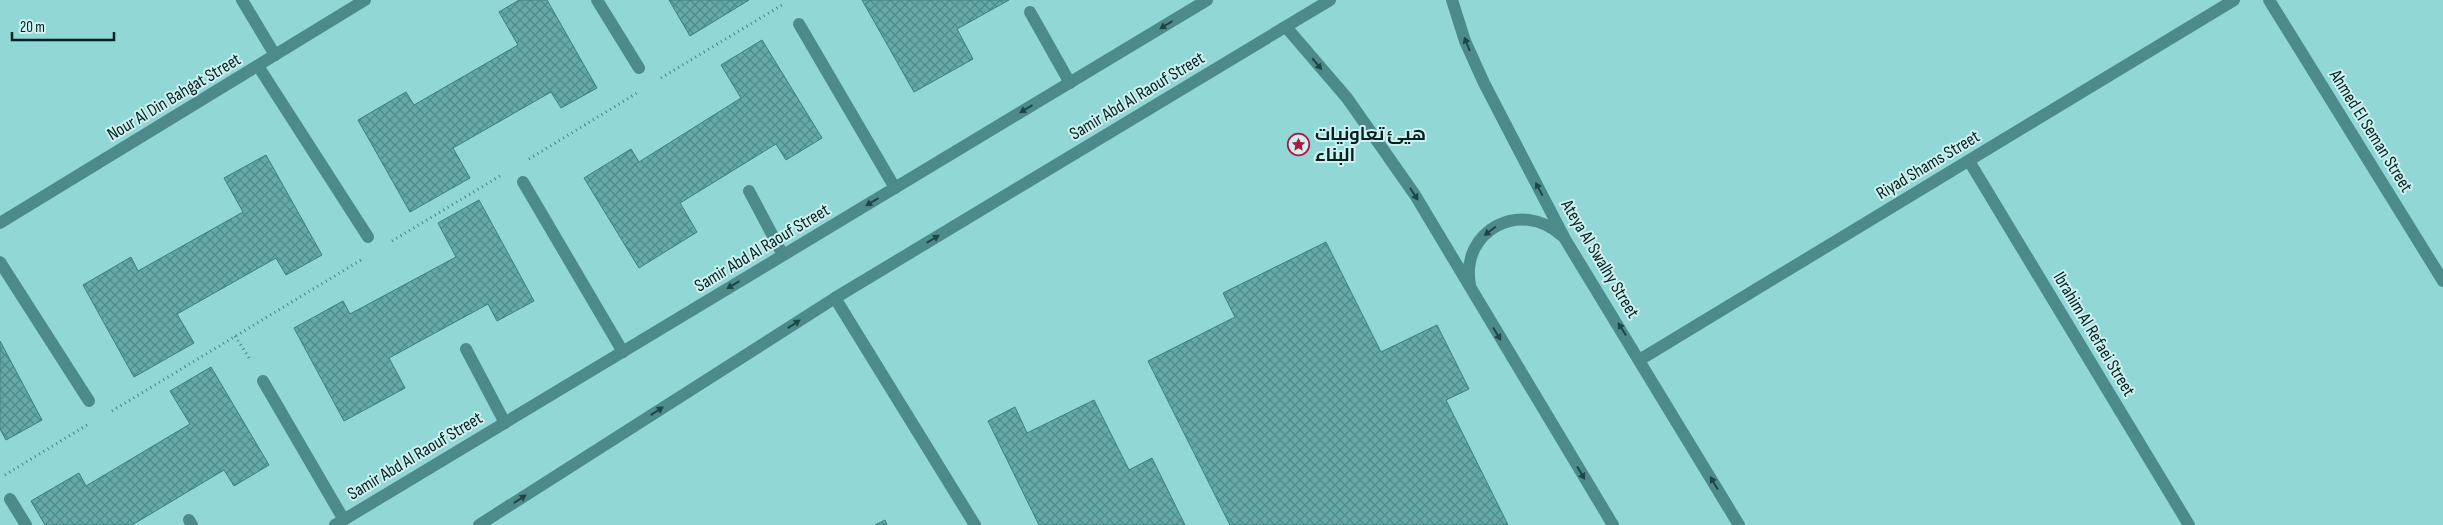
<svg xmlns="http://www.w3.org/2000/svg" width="2443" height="525" font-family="'Sofia Sans Condensed',Cairo,sans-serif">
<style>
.building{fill:url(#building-cross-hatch);stroke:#398180}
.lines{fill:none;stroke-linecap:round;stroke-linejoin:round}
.path{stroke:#4d8180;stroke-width:3;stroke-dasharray:1 4;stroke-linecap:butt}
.service{stroke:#4d8b8a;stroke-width:12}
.minor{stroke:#4d8b8a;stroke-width:12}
.tertiary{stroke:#4d8b8a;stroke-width:12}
.oneway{fill:#1d4646}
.labels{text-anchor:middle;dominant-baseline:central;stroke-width:4;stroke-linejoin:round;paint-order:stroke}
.street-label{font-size:18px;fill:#032121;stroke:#cef1f0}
.poi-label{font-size:18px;font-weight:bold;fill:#032121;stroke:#cef1f0;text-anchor:start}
</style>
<defs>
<pattern id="building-cross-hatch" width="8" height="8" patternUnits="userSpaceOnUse" patternTransform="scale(1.25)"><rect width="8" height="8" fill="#64aaa9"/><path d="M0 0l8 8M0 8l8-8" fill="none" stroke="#508a89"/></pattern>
</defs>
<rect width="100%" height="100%" fill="#90d7d6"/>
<!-- building -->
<g class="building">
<path d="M519 0H547L597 88 561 108 551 92 453 148 470 178 410 212 358 120 406 92 414 105 518 45 499 12Z"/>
<path d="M669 0H749L690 36Z"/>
<path d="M862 0H1009L957 29 973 59 914 92Z"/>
<path d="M762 40 822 138 786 160 776 144 680 203 697 232 639 268 584 178 631 149 639 162 741 98 721 65Z"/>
<path d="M266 155 322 255 286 275 276 258 177 314 194 343 134 377 83 285 131 257 138 271 243 212 224 178Z"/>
<path d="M479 200 534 301 497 321 488 304 389 358 405 388 344 421 294 328 343 301 350 314 456 257 438 223Z"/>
<path d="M1326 242 1381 352 1437 325 1469 389 1446 400 1508 525H1230L1148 361 1235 317 1223 293Z"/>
<path d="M0 341 42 420 6 440 0 429Z"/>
<path d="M211 367 269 465 234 486 224 470 132 525H45L31 501 79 473 86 486 190 424 170 391Z"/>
<path d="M1094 400 1129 470 1152 458 1185 525H1039L988 421 1015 407 1027 433Z"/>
<path d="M885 520 887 525H875Z"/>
</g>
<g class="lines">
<!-- path -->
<g class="path">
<path d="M661 78 782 5"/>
<path d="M529 159 637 93"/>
<path d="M392 241 500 176"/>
<path d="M235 336 251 361"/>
<path d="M112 411 361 260"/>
<path d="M5 475 87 425"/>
</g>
<!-- service -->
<g class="service">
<path d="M597 0 639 68"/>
<path d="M1030 12 1070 83"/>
<path d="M799 24 895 188"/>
<path d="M258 66 368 237"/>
<path d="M523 182 623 352"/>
<path d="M749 191 783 255"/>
<path d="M0 262 89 401"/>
<path d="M466 349 505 423"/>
<path d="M263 381 344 520"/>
<path d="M10 499 26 525"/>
<path d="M189 520 192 525"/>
</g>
<!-- minor -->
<g class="minor">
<path d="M242 0 275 55"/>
<path d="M2269 0 2443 281"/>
<path d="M1969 161 2189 525"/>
<path d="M0 223 365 0"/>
<path d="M835 298 975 525"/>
<path d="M1641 359 2234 0"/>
</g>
<!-- tertiary -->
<g class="tertiary">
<path d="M1452 0 1465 41 1484 83 1565 239 1739 525"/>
<path d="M1286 27 1347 98 1415 195 1613 525"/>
<path d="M1470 285C1460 230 1521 199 1561 235"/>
<path d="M335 525 1207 0"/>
<path d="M479 525 835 298 1330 0"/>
</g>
</g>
<!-- one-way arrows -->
<defs><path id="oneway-solid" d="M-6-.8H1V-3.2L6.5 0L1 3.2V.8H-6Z" transform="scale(1.25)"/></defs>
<g class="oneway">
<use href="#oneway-solid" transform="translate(1166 25) rotate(149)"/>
<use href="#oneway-solid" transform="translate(1467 44) rotate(-112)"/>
<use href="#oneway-solid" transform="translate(1317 64) rotate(50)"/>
<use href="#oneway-solid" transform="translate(1026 109) rotate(149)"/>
<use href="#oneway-solid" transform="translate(1539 189) rotate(-118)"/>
<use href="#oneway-solid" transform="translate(1414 194) rotate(57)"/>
<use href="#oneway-solid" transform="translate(872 202) rotate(149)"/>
<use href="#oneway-solid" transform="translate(1490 231) rotate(143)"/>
<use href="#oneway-solid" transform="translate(933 239) rotate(-31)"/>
<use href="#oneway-solid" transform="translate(733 285) rotate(149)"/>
<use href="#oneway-solid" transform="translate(794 324) rotate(-33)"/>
<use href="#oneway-solid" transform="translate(1622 329) rotate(-122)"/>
<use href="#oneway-solid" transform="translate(1497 334) rotate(59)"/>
<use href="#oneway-solid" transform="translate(657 411) rotate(-33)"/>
<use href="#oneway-solid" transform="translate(1581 473) rotate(59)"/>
<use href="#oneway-solid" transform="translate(1714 483) rotate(-121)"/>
<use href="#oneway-solid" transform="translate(520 499) rotate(-33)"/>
</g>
<!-- icons -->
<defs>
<symbol id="sight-ring" viewBox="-11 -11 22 22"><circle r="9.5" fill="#cef1f0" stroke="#ad183e" stroke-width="1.5"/><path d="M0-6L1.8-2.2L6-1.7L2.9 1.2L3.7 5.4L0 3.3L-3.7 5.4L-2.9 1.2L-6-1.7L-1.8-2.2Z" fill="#ad183e"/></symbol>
</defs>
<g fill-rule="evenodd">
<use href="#sight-ring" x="1286" y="132" width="25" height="25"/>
</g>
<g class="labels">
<!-- street labels -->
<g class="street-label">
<text transform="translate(1137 96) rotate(-31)">Samir Abd Al Raouf Street</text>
<text transform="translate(174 97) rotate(-31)">Nour Al Din Bahgat Street</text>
<text transform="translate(2371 131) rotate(58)">Ahmed El Seman Street</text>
<text transform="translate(1928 165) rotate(-31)">Riyad Shams Street</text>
<text transform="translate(762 248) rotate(-31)">Samir Abd Al Raouf Street</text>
<text transform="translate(1600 259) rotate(59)">Ateya Al Swalhy Street</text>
<text transform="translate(2094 334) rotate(59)">Ibrahim Al Refaei Street</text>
<text transform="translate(415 456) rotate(-31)">Samir Abd Al Raouf Street</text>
</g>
<!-- poi labels -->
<g class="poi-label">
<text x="1315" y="134">هيئ تعاونيات<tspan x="1315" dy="21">البناء</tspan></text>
</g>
</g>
<!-- scale -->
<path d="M12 32v8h102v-8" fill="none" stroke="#032121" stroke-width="2.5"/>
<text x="20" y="32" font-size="15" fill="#032121" stroke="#cef1f0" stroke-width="4" paint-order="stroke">20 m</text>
</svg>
